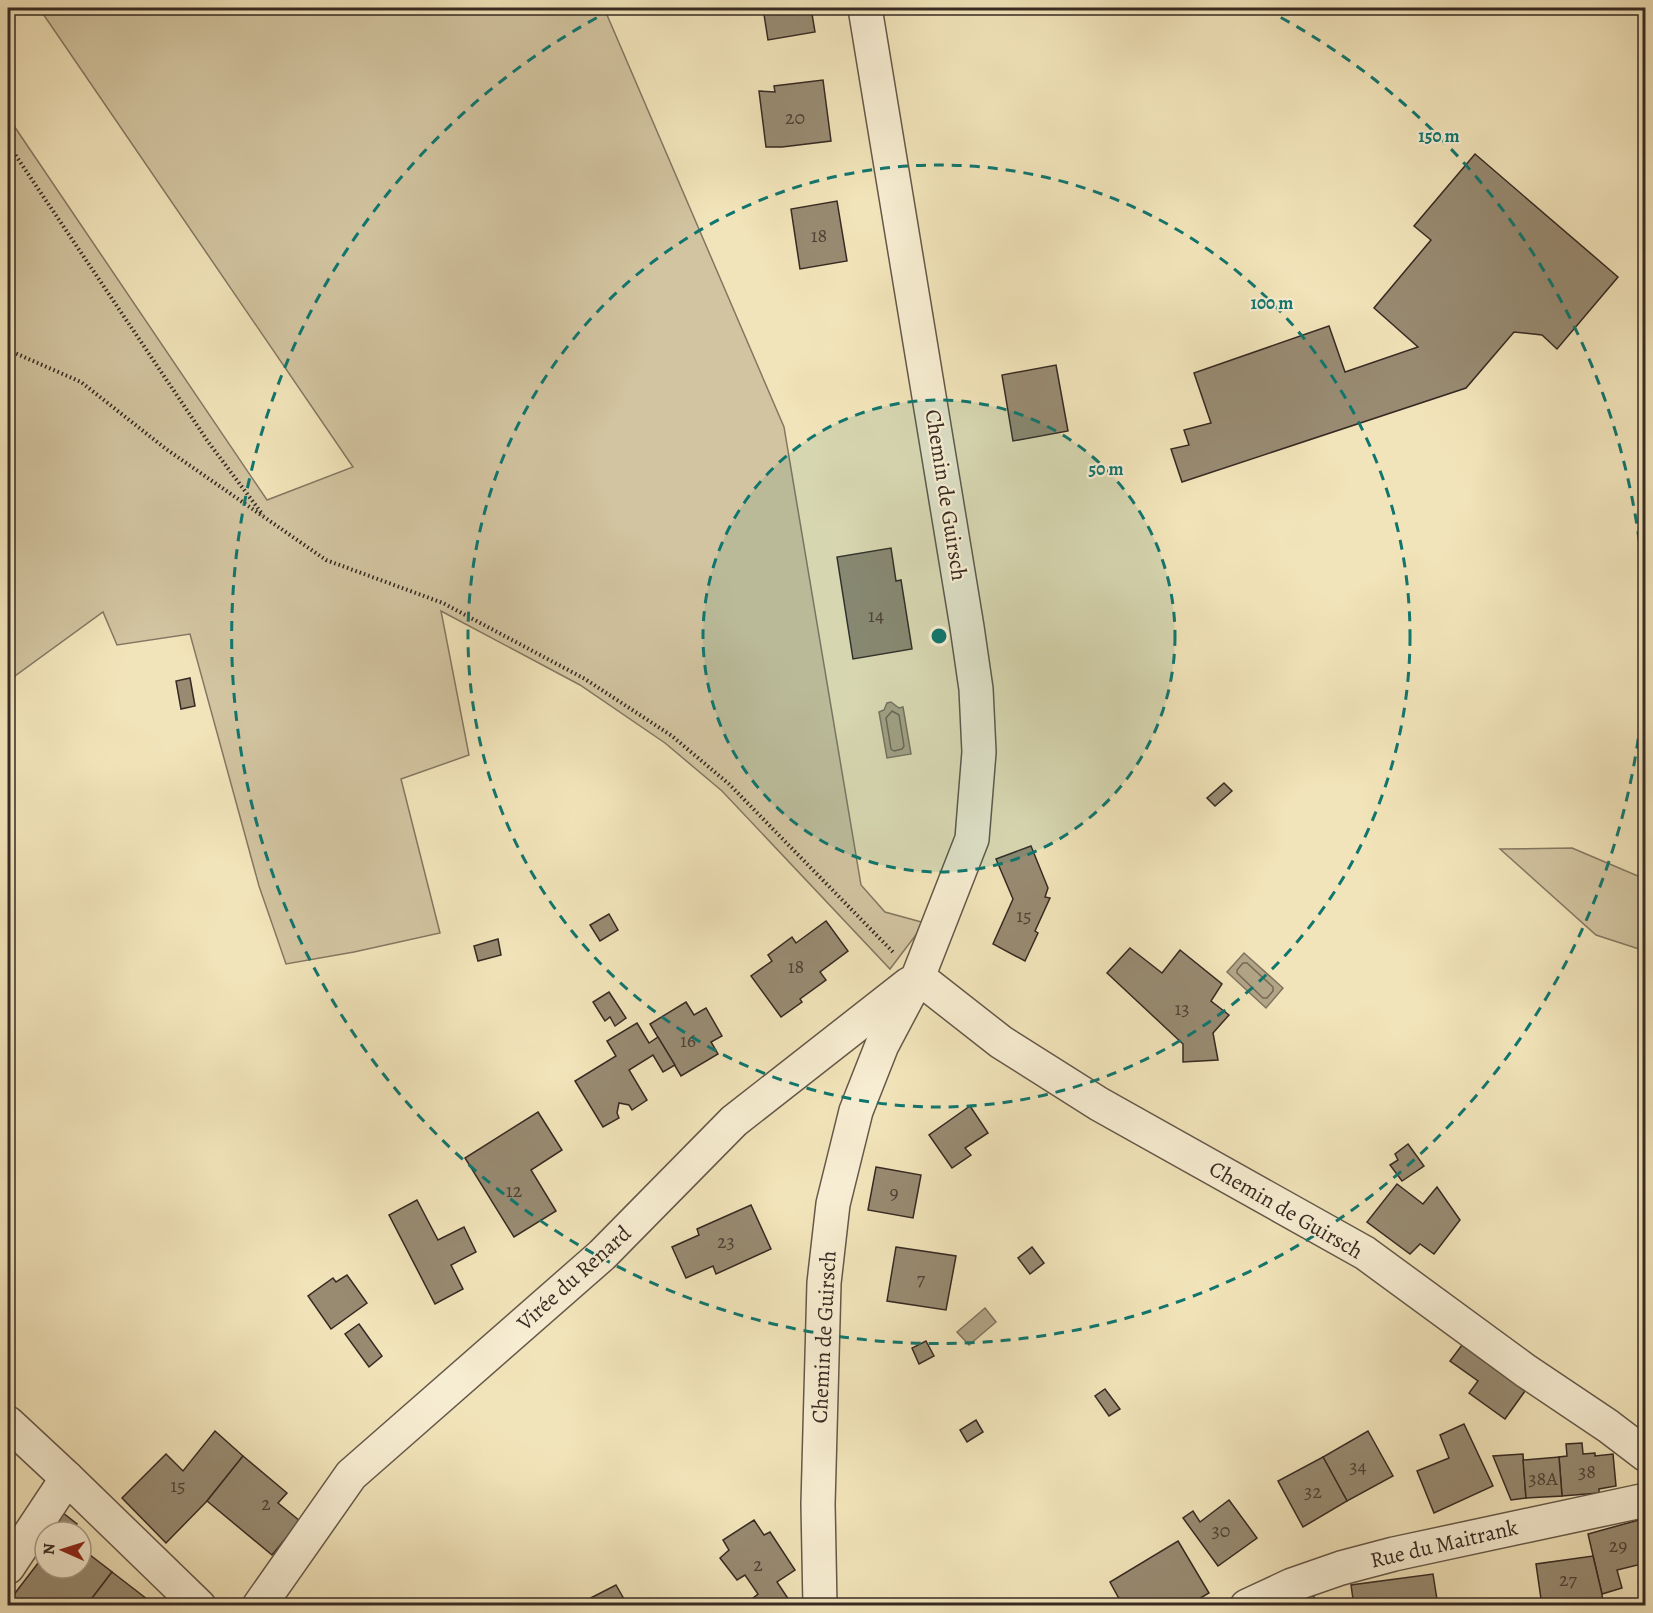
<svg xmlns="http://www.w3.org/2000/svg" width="1653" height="1613" font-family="Alegreya,serif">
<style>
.green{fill:#d2c4a0;stroke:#847762;stroke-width:1.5}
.water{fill:#b2a587;stroke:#80745f;stroke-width:1.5}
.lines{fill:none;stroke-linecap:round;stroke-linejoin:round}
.shore{stroke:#746855;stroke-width:1.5}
.building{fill:#988b72;stroke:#362a23;stroke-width:1.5}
.minor-casing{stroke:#655849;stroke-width:36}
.path{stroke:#362a23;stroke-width:4;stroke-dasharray:1.5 3;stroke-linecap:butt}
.minor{stroke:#f7edd2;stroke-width:33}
.ring{fill:none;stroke:#0f766e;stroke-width:3;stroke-dasharray:10 8}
.labels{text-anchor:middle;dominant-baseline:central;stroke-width:4.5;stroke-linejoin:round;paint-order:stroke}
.number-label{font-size:20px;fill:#4e4237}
.street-label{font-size:22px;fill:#362a23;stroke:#f7edd2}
.centre{fill:#0f766e;stroke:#f7edd2;stroke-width:3}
.ring-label{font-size:18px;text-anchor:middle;font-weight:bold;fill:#0f766e;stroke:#f7edd2;stroke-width:4.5;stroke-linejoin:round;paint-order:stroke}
</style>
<rect width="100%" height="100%" fill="#f2e4ba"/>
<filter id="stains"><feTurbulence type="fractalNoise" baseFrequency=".00333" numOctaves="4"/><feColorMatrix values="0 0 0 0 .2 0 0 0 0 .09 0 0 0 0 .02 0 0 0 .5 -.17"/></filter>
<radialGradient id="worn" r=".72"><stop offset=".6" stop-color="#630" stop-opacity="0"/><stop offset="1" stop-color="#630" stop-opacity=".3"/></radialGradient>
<!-- green -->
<g class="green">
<path d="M39 8H604L784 427 861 885 885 912 925 923 890 969 722 791 665 743 580 685 441 611 469 755 401 779 440 933 354 952 286 964 259 886 190 634 117 645 103 612 8 681V117L267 500 353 467Z"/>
<path d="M1572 848 1645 879V951L1596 935 1500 849Z"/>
</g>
<!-- water -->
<g class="water">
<path d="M891 702 899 708 903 707 911 754 887 758 879 712 884 710 887 703Z"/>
<path d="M1244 953 1283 988 1266 1008 1227 972Z"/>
<path d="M985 1308 996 1322 969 1345 957 1332Z"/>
</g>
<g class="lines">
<!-- shore -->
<g class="shore">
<path d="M892 711 899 715 904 746 902 749 894 751 891 749 886 718Z"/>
<path d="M1243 963H1247L1273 987V991L1267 998H1263L1237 973V970Z"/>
</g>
</g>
<!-- building -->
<g class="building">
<path d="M763 8H811L815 32 768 40Z"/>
<path d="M823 80 831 141 782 147H766L759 91 775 92 774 86Z"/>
<path d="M1475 154 1618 277 1557 349 1542 335 1514 332 1466 388 1182 482 1171 449 1189 445 1184 430 1211 423 1194 373 1329 326 1345 372 1418 347 1374 308 1431 240 1414 226Z"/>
<path d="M837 201 847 261 800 269 791 209Z"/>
<path d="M1056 365 1068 431 1013 441 1002 375Z"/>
<path d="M891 548 896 581 901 580 912 649 853 659 837 557Z"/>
<path d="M190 678 195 706 181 709 176 681Z"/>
<path d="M1224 783 1232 791 1215 806 1207 798Z"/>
<path d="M1031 846 1048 888 1045 897 1050 898 1035 931 1038 933 1025 961 993 944 1013 899 996 859Z"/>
<path d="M609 914 618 930 600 941 590 925Z"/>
<path d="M826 921 848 951 820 972 826 980 800 999 802 1002 781 1017 751 976 772 961 768 955 792 937 796 943Z"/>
<path d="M498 939 501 955 478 961 474 946Z"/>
<path d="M1130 948 1162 973 1180 950 1222 984 1211 1001 1229 1015 1213 1033 1218 1060 1183 1062V1044L1107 973Z"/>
<path d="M609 992 626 1018 615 1026 610 1017 605 1021 593 1002Z"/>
<path d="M686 1002 694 1015 706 1008 722 1036 711 1042 718 1054 681 1076 650 1024Z"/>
<path d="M637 1023 649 1043 658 1037 675 1065 663 1072 653 1055 629 1070 647 1100 632 1110 629 1105 619 1103 617 1113 619 1118 603 1127 575 1081 616 1056 607 1041Z"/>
<path d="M970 1106 988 1133 965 1148 971 1155 952 1168 929 1135Z"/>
<path d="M538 1112 562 1150 531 1170 556 1211 514 1237 465 1158Z"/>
<path d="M1408 1144 1424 1166 1402 1181 1390 1165 1398 1160 1395 1154Z"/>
<path d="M876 1167 921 1175 913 1218 868 1210Z"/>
<path d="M1397 1184 1423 1204 1437 1187 1460 1220 1434 1254 1420 1244 1410 1254 1367 1222Z"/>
<path d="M417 1200 438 1240 464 1227 476 1252 451 1265 463 1289 435 1304 389 1215Z"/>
<path d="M751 1205 771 1249 716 1274 713 1266 686 1278 672 1247 699 1235 697 1229Z"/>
<path d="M896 1247 956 1256 946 1310 887 1301Z"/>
<path d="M1032 1247 1044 1263 1030 1274 1018 1258Z"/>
<path d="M347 1275 367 1303 331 1329 308 1296 333 1278 336 1282Z"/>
<path d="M359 1324 382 1356 369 1367 345 1334Z"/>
<path d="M926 1341 934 1356 919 1364 912 1348Z"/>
<path d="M1462 1345 1525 1391 1505 1419 1469 1393 1478 1381 1450 1361Z"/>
<path d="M1646 1386V1409L1639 1387Z"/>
<path d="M1105 1389 1120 1409 1109 1416 1095 1396Z"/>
<path d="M976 1420 983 1432 967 1442 960 1430Z"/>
<path d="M1464 1424 1493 1486 1434 1513 1417 1471 1449 1458 1440 1435Z"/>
<path d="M215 1431 243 1456 207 1501 166 1543 122 1498 166 1454 183 1471Z"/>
<path d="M1368 1431 1393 1476 1347 1501 1323 1457Z"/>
<path d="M1582 1443 1583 1454 1595 1453V1456L1613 1454 1616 1486 1599 1489V1493L1562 1496 1559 1457 1567 1456 1566 1444Z"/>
<path d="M1523 1454 1526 1498 1511 1500 1493 1456Z"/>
<path d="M243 1456 287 1493 278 1503 300 1521 272 1555 207 1501Z"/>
<path d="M1323 1457 1347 1501 1303 1527 1278 1481Z"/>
<path d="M1559 1457 1562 1496 1526 1498 1523 1460Z"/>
<path d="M1229 1500 1257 1538 1218 1566 1183 1518 1193 1511 1200 1522Z"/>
<path d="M58 1509 77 1524 71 1532H45V1551L33 1541Z"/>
<path d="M1646 1518V1563L1617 1570 1622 1588 1602 1594 1588 1534Z"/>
<path d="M754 1520 764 1535 770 1532 795 1570 777 1582 793 1606H743L758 1594 745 1575 737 1580 720 1558 729 1550 723 1540Z"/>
<path d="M1178 1541 1209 1593 1187 1606H1123L1110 1582Z"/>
<path d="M81 1548 112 1572 86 1606H14L9 1601 45 1554V1568H81Z"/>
<path d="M1593 1556 1602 1594 1603 1606H1575V1602L1542 1606 1536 1564Z"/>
<path d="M112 1572 156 1606H86Z"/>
<path d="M1433 1574 1438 1606H1354L1351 1585Z"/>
<path d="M616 1585 628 1606H575Z"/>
<path d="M1313 1595 1319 1606H1291Z"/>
<path d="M1119 1598 1123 1606H1106Z"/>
<path d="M300 1599 307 1606H296Z"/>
</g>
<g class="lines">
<defs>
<g id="minor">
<path d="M918 977 1001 1042 1099 1104 1365 1253 1526 1371 1608 1426 1646 1455"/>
<path d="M8 1423 67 1478 199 1606"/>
<path d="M8 1567 67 1478"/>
<path d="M259 1606 351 1475 602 1255 734 1121 909 984"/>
<path d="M820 1606 818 1504 824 1283 833 1204 856 1111 882 1045 918 977 972 839 979 752 976 689 967 627 865 8"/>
<path d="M1247 1606 1292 1585 1341 1568 1394 1554 1646 1500"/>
</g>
</defs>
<!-- minor casing -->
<use href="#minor" class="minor-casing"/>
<!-- path -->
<g class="path">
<path d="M8 144 209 443 263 515"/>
<path d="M8 350 81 382 166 449 326 560 443 603 585 679 672 736 729 784 893 952"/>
</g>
<!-- minor -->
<use href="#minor" class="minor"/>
</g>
<!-- distance rings -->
<circle cx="939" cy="636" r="236" fill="#0f766e" fill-opacity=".12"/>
<g class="ring">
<circle cx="939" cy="636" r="236"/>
<circle cx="939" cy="636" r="471"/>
<path d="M1645 667A707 707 0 1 1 613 9M1265 9A707 707 0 0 1 1645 605"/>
</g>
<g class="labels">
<!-- number labels -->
<g class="number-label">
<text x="795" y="117">20</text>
<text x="819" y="235">18</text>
<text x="876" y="615">14</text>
<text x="1024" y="915">15</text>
<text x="796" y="966">18</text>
<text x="1182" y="1008">13</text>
<text x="688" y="1040">16</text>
<text x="514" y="1190">12</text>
<text x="894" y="1192">9</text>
<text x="726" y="1241">23</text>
<text x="921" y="1278">7</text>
<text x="1358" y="1466">34</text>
<text x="1587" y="1471">38</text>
<text x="1543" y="1478">38A</text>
<text x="178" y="1485">15</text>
<text x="1313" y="1491">32</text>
<text x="266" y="1503">2</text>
<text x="1221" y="1530">30</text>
<text x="1618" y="1545">29</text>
<text x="758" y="1564">2</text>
<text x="1568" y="1579">27</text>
</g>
<!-- street labels -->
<g class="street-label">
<text transform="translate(946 495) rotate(81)">Chemin de Guirsch</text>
<text transform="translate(1286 1210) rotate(30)">Chemin de Guirsch</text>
<text transform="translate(574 1278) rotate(-42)">Virée du Renard</text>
<text transform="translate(824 1337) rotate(-87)">Chemin de Guirsch</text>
<text transform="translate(1444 1544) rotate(-13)">Rue du Maitrank</text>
</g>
</g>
<circle cx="939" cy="636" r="9" class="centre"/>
<g class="ring-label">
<text x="1439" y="142">150 m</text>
<text x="1272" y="309">100 m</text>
<text x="1106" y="475">50 m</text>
</g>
<!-- margin -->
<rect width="1653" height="1613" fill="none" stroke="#f2e4ba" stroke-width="30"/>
<rect x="9" y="9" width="1635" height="1595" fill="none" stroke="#362a23" stroke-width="3"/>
<rect x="15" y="15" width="1623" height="1583" fill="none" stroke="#362a23" stroke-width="1.5"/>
<!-- north arrow -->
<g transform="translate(63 1550) rotate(273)"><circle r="28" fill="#f7edd2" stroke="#aa9f8c" stroke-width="1.5"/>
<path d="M0-4.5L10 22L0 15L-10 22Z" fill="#8f2418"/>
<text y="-9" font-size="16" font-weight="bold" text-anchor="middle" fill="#362a23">N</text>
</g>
<rect width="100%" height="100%" filter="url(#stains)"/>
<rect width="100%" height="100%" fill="url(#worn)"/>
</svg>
